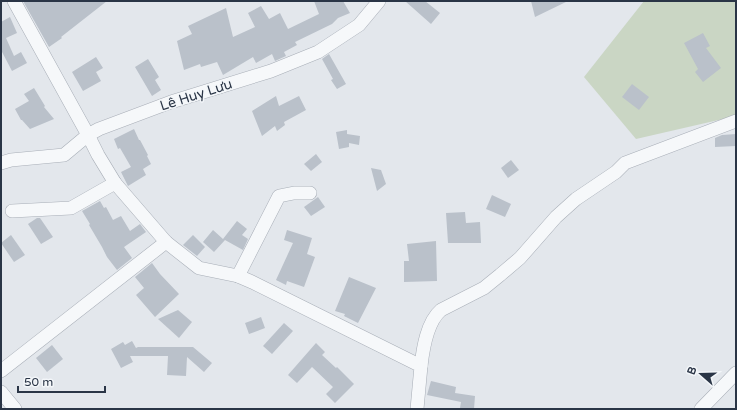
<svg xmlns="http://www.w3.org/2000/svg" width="737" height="410" font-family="'Varela Round',sans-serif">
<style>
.green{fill:#cad6c4}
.building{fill:#bac1ca}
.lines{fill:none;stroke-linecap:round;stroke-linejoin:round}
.minor-casing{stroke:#a8aeb7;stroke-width:14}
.minor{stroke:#f6f8fa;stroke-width:13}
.labels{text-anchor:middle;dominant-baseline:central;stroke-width:3;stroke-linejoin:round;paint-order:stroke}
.street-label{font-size:14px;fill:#2a3546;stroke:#f3f6f9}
</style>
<rect width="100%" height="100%" fill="#e3e7ec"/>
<!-- green -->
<path class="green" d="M644 1H736V116L636 139 584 77Z"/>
<!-- building -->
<g class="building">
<path d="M23 1H107L61 37 62 38 49 47Z"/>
<path d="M314 1H343L350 13 338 18 332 24 295 42 297 45 284 52 286 56 275 61 272 54 256 63 253 57 223 75 217 62 201 67 200 64 184 70 177 41 192 34 188 26 226 8 233 37 255 27 248 13 261 6 269 19 280 13 288 29 319 14Z"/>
<path d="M405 1H425L440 13 431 24Z"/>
<path d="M531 1H568L535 17Z"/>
<path d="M10 17 17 33 6 38 14 56 21 52 27 63 12 71 1 50V22Z"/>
<path d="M703 33 710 46 706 48 721 68 703 82 695 72 698 69 684 43Z"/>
<path d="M329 54 346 84 337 89 331 80 333 79 322 59Z"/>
<path d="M96 57 103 68 96 72 101 81 83 91 72 72Z"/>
<path d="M148 59 159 77 155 80 161 90 152 96 135 67Z"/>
<path d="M632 84 649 97 639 110 622 97Z"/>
<path d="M34 88 45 106 44 107 54 119 30 129 22 120H21L15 109 29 101 24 94Z"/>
<path d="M276 96 279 106 299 96 306 110 284 122 285 125 277 131 275 126 262 136 252 111Z"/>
<path d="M134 129 139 140H140L148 155 147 156 151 164 143 169 146 175 128 186 121 172 131 167 120 148 118 149 114 139Z"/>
<path d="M347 130V134L360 136 359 145 349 143V147L339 149 336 132Z"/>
<path d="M736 134V146L715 147V138L722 135Z"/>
<path d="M316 154 322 162 311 171 304 164Z"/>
<path d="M511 160 519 170 508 178 501 168Z"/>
<path d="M371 168 381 170 386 184 377 191Z"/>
<path d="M492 195 511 204 505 217 486 209Z"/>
<path d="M318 197 325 207 311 216 304 207Z"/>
<path d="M100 201 104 208 106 207 113 220 121 216 130 231 140 224 146 232 124 247 132 258 117 270 107 257 102 247 89 225 90 224 82 211Z"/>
<path d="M465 212 466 223 480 222 481 243H448L446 213Z"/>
<path d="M37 218H40L53 237 41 244 28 224Z"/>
<path d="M237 221 247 229 242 235 248 239 243 250 225 240 214 252 203 242 213 230 223 239Z"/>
<path d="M287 230 312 238 307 254 315 257 304 287 287 281 286 285 276 280 293 243 284 240Z"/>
<path d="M11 235 25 255 14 262 1 243Z"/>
<path d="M193 235 205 247 197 256 183 245Z"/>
<path d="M436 241 437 281 404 282V261H409L407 244Z"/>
<path d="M152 263 160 274 179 294 155 317 136 295 144 288 135 277Z"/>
<path d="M349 277 376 288 358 323 344 316 345 314 335 311Z"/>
<path d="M178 310 192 322 179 338 158 319Z"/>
<path d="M261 317 265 328 249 334 245 323Z"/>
<path d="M284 323 293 331 272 354 263 346Z"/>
<path d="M132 341 136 348 138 347H193L212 363 204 372 187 357 186 376 167 375 168 356H130L133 362 121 368 111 349 123 342 125 345Z"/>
<path d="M316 343 325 352 322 355 336 368 337 367 354 384 335 403 326 394 333 387 312 367 297 383 288 375Z"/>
<path d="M52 345 63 359 47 372 36 358Z"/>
<path d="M431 381 456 387 455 393 475 396 474 409 460 408 461 402 427 395Z"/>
</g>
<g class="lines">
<defs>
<g id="minor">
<path d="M14 1 88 135 98 155 115 183"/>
<path d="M1 163 11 160 64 155 88 135 99 129 171 102 271 71 318 52 359 25 379 1"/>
<path d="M12 211 71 208 115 183 166 242 199 268 238 276 252 282 421 366 417 409"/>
<path d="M238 276 279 196 294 193H310"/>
<path d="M421 366C423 348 427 322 441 310L484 288 500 275 520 258 556 217 576 199 616 172 625 163 736 121"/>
<path d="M1 371 166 242"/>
<path d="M1 392 15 409"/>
<path d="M701 409 736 373"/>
</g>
</defs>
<!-- minor casing -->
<use href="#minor" class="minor-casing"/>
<!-- minor -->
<use href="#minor" class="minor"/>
</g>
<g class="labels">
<!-- street labels -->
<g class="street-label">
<text transform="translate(196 95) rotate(-18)">Lê Huy Lưu</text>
</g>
</g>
<!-- border -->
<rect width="737" height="410" fill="none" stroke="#2a3546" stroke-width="4"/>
<!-- north arrow -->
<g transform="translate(701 374) rotate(290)" stroke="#f3f6f9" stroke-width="3" paint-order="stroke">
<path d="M0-3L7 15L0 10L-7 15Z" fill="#2a3546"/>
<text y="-6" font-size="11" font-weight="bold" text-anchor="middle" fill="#2a3546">B</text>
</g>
<!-- scale -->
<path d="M18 386v6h87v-6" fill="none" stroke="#2a3546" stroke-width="2"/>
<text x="24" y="386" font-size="12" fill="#2a3546" stroke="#f3f6f9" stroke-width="3" paint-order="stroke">50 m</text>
</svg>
